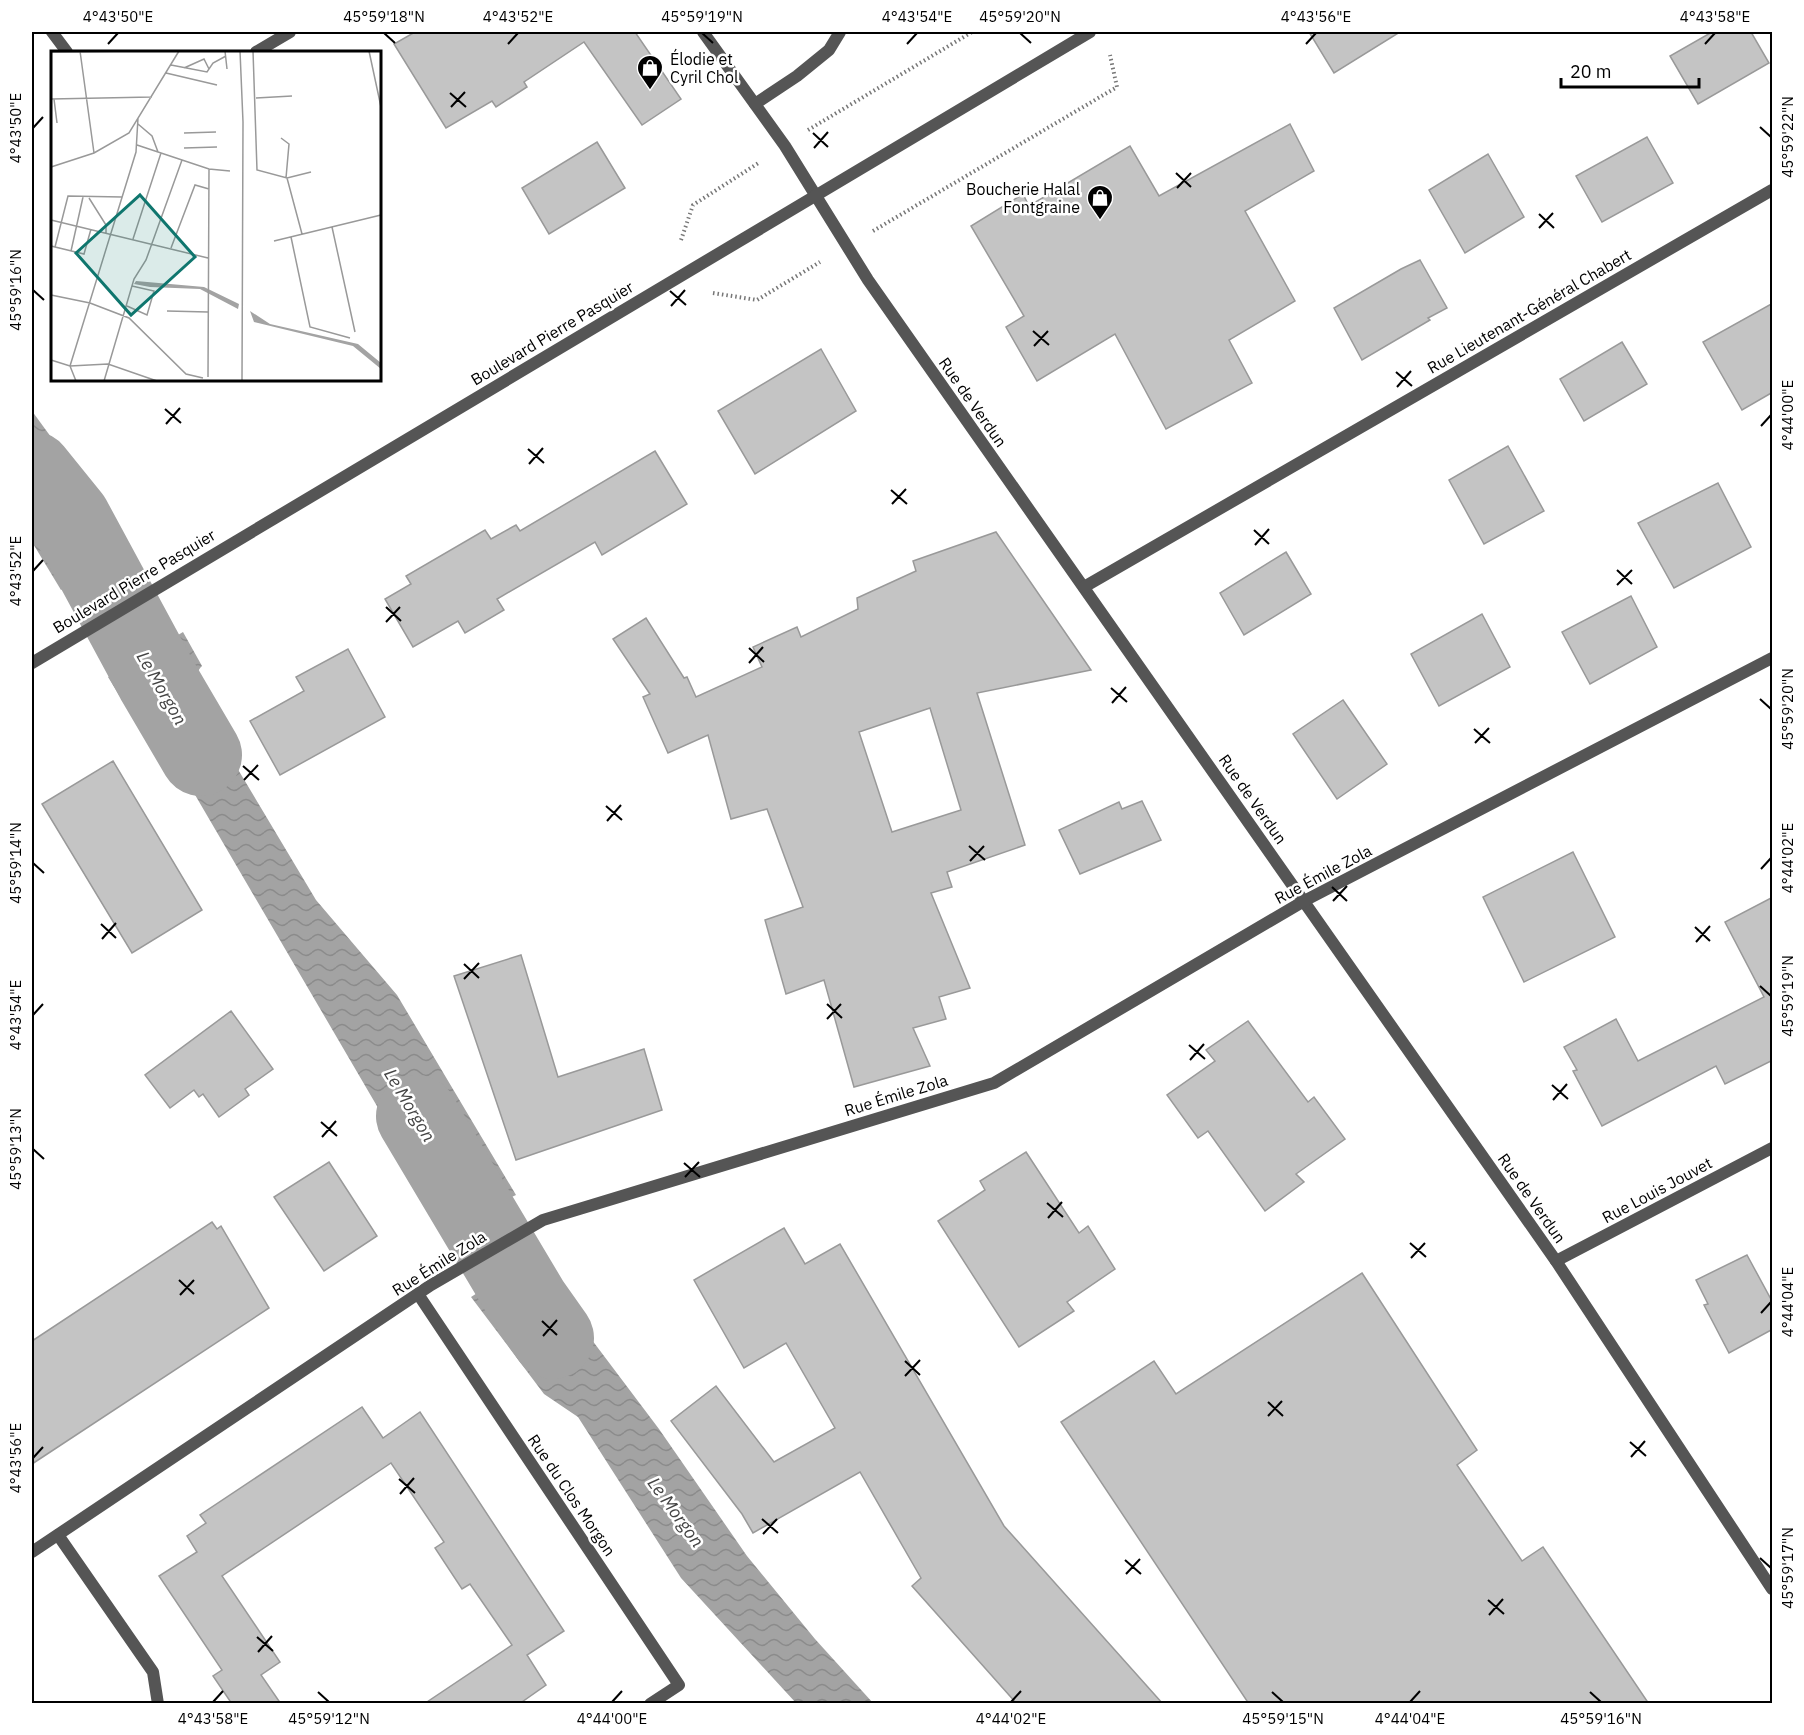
<svg xmlns="http://www.w3.org/2000/svg" width="1804" height="1735" font-family="'IBM Plex Sans',sans-serif">
<style>
.water{fill:url(#water-waves)}
.lines{fill:none;stroke-linecap:round;stroke-linejoin:round}
.river{stroke:#a3a3a3;stroke-width:82}
.building{fill:#c4c4c4;stroke:#999;stroke-width:1.5;fill-rule:evenodd}
.path{stroke:#777;stroke-width:4;stroke-dasharray:1.5 3;stroke-linecap:butt}
.street{stroke:#555;stroke-width:12}
.ticks{fill:none;stroke:#000;stroke-width:2}
.labels{text-anchor:middle;dominant-baseline:central;stroke-width:5;stroke-linejoin:round;paint-order:stroke}
.poi-label{font-size:16px;fill:#000;stroke:#fff;text-anchor:start}
.street-label{font-size:16px;fill:#000;stroke:#fff}
.water-label{font-size:18px;font-style:italic;fill:#444;stroke:#fff}
.inset-road{fill:none;stroke:#999;stroke-width:1.5}
.view{fill:#0f766e;fill-opacity:0.15;stroke:#0f766e;stroke-width:3}
.inset-edge{fill:none;stroke:#000;stroke-width:3}
.neatline{fill:none;stroke:#000;stroke-width:2}
.ticks-label{font-size:15px;text-anchor:middle;fill:#000}
</style>
<defs>
<pattern id="water-waves" width="16" height="10" patternUnits="userSpaceOnUse" patternTransform="scale(1.5)"><rect width="16" height="10" fill="#a3a3a3"/><path d="M0 5q4-4 8 0t8 0" fill="none" stroke="#8b8b8b"/></pattern>
</defs>
<rect width="100%" height="100%" fill="#fff"/>
<!-- water -->
<g class="water">
<path d="M32 411 86 485 128 549 61 590 32 542Z"/>
<path d="M183 632 202 666C185 682 209 719 218 736L316 900 397 995 516 1195 483 1210 450 1231 132 687 119 695 108 677Z"/>
<path d="M524 1228 540 1253V1271L659 1429 747 1556 815 1639 873 1703H796L681 1578 578 1417 544 1394 471 1297 485 1288 469 1265Z"/>
</g>
<g class="lines">
<!-- river -->
<g class="river">
<path d="M32 472 70 519 157 680 201 755"/>
<path d="M417 1116 529 1304 553 1338"/>
</g>
</g>
<!-- building -->
<g class="building">
<path d="M415 32H635L681 99 642 125 584 42 524 82 527 87 496 107 492 101 446 128 394 44Z"/>
<path d="M1309 32H1400L1334 73Z"/>
<path d="M1712 32H1751L1769 63 1698 104 1670 56Z"/>
<path d="M1290 124 1314 171 1245 211 1295 301 1229 340 1252 383 1166 429 1115 334 1037 381 1006 327 1024 316 971 226 1023 194 1029 206 1130 146 1159 196Z"/>
<path d="M1647 137 1673 183 1602 222 1576 176Z"/>
<path d="M597 142 625 188 549 234 522 188Z"/>
<path d="M1488 154 1524 217 1465 253 1429 190Z"/>
<path d="M1420 260 1447 308 1428 318 1430 320 1362 360 1334 308 1401 269Z"/>
<path d="M1773 303V392L1742 410 1703 342Z"/>
<path d="M1622 342 1647 384 1584 421 1560 379Z"/>
<path d="M821 349 856 411 755 474 718 411Z"/>
<path d="M1508 446 1544 511 1484 544 1449 480Z"/>
<path d="M655 451 687 504 602 555 595 542 497 599 504 610 465 633 458 621 413 647 385 599 411 584 406 576 485 530 491 539 516 525 520 531Z"/>
<path d="M1718 483 1751 547 1674 588 1638 523Z"/>
<path d="M996 532 1091 670 977 693 1025 845 947 872 952 887 931 893 970 988 939 997 946 1019 913 1028 930 1066 854 1087 824 980 786 994 765 920 803 907 767 809 731 819 708 735 668 753 643 697 650 694 613 639 646 618 684 678 687 677 696 697 762 667 753 647 797 627 801 637 858 609 857 598 916 571 913 561ZM930 708 961 810 892 832 859 732Z"/>
<path d="M1286 552 1311 594 1244 635 1220 593Z"/>
<path d="M1631 596 1657 647 1590 684 1562 632Z"/>
<path d="M1482 614 1510 667 1439 706 1411 654Z"/>
<path d="M348 649 385 717 280 775 250 721 304 691 296 677Z"/>
<path d="M1343 700 1387 764 1337 799 1293 734Z"/>
<path d="M113 761 202 910 132 953 42 804Z"/>
<path d="M1142 801 1161 840 1080 874 1059 830 1119 802 1122 809Z"/>
<path d="M1573 852 1615 937 1524 982 1483 897Z"/>
<path d="M1773 897V1060L1725 1084 1716 1066 1602 1126 1573 1071 1577 1070 1564 1047 1616 1019 1638 1061 1764 997 1725 922Z"/>
<path d="M521 955 558 1077 644 1049 662 1110 516 1160 454 976Z"/>
<path d="M231 1011 273 1069 245 1089 249 1095 219 1117 203 1094 199 1097 194 1090 170 1108 145 1075Z"/>
<path d="M1248 1021 1308 1102 1314 1097 1345 1139 1296 1174 1304 1182 1265 1211 1208 1131 1198 1138 1167 1095 1215 1061 1206 1050Z"/>
<path d="M1026 1152 1079 1233 1088 1226 1115 1269 1067 1302 1074 1311 1019 1347 938 1221 985 1190 980 1181Z"/>
<path d="M329 1162 377 1236 324 1271 274 1197Z"/>
<path d="M212 1222 217 1229 221 1226 269 1308 32 1464V1341Z"/>
<path d="M784 1228 805 1264 840 1244 1004 1526 1163 1704H1017L912 1586 921 1578 860 1472 753 1533 742 1514 671 1421 716 1386 774 1462 835 1428 786 1343 744 1368 694 1280Z"/>
<path d="M1747 1255 1773 1303V1329L1729 1353 1704 1305 1708 1304 1696 1280Z"/>
<path d="M1362 1273 1477 1450 1457 1465 1522 1561 1543 1547 1649 1704H1249L1061 1422 1154 1361 1176 1394Z"/>
<path d="M362 1407 383 1438 420 1412 564 1631 527 1655 546 1685 519 1704H424L512 1645 470 1584 462 1589 435 1548 444 1542 391 1463 222 1576 280 1662 261 1675 281 1704H232L213 1676 222 1670 159 1576 197 1552 187 1536 206 1523 200 1515Z"/>
</g>
<g class="lines">
<!-- path -->
<g class="path">
<path d="M808 130 972 32"/>
<path d="M873 231 1117 87 1110 55"/>
<path d="M681 240 693 205 760 162"/>
<path d="M713 293 757 300 820 262"/>
</g>
<!-- street -->
<g class="street">
<path d="M52 32 67 52"/>
<path d="M703 32 785 146 868 280 1556 1261 1772 1589"/>
<path d="M256 52 290 32"/>
<path d="M755 104 797 76 829 50 840 32"/>
<path d="M1084 587 1772 190"/>
<path d="M32 663 1090 32"/>
<path d="M1556 1261 1772 1148"/>
<path d="M418 1294 679 1685 650 1704"/>
<path d="M58 1535 153 1672 158 1704"/>
<path d="M32 1552 431 1285 543 1220 994 1083 1304 901 1772 658"/>
</g>
</g>
<!-- ticks -->
<path class="ticks" d="M384 33 395 43M702 33 713 43M1020 33 1031 43M108 44 118 33M508 44 518 33M907 44 917 33M1306 44 1316 33M1705 44 1715 33M450 93 466 107M451 107 465 92M1760 127 1771 137M33 128 43 117M813 133 828 147M814 148 828 132M1176 173 1191 187M1177 188 1191 173M1539 214 1554 228M1539 228 1553 213M33 290 44 300M670 291 686 305M671 306 685 290M1033 331 1049 345M1034 346 1048 331M1396 372 1412 386M1397 387 1411 371M165 409 181 423M166 424 180 408M1761 426 1771 415M528 449 544 463M529 464 543 448M891 490 907 504M892 504 906 489M1254 530 1269 544M1255 545 1269 529M1617 570 1632 584M33 571 43 560M1617 585 1632 570M386 607 401 621M386 622 400 607M749 648 764 662M749 663 763 647M1111 688 1127 702M1760 699 1771 709M1112 703 1126 687M1474 729 1490 743M1475 743 1489 728M243 766 259 780M244 780 258 765M606 806 622 820M607 821 621 805M969 846 985 860M970 861 984 846M33 863 44 873M1761 869 1771 858M1332 887 1347 901M1333 901 1347 886M101 924 116 938M1695 927 1710 941M102 939 116 923M1696 942 1710 926M464 964 479 978M464 979 479 963M1760 986 1771 996M827 1004 842 1018M33 1015 43 1004M827 1019 841 1004M1189 1045 1205 1059M1190 1060 1204 1044M1552 1085 1568 1099M1553 1100 1567 1084M321 1122 337 1136M322 1137 336 1121M33 1149 44 1159M684 1163 700 1177M685 1177 699 1162M1047 1203 1063 1217M1048 1218 1062 1202M1410 1243 1426 1257M1411 1258 1425 1243M179 1280 194 1294M180 1295 194 1280M1761 1313 1771 1302M542 1321 557 1335M543 1336 557 1320M905 1361 920 1375M905 1376 920 1360M1268 1402 1283 1416M1268 1416 1282 1401M1630 1442 1646 1456M1631 1457 1645 1441M33 1458 43 1447M399 1479 415 1493M400 1494 414 1478M762 1519 778 1533M763 1534 777 1519M1760 1558 1771 1568M1125 1560 1141 1574M1126 1574 1140 1559M1488 1600 1504 1614M1489 1615 1503 1599M257 1637 273 1651M258 1652 272 1636M318 1692 329 1702M1272 1692 1283 1702M1590 1692 1601 1702M213 1702 223 1691M612 1702 622 1691M1011 1702 1021 1691M1410 1702 1420 1691"/>
<!-- icons -->
<defs>
<symbol id="shop-pin" viewBox="-11 -11 22 30"><path d="M0 17L-7.5 6A9.5 9.5 0 1 1 7.5 6Z" fill="#000" stroke="#fff"/><path d="M-5-2.5h2.3a2.7 3.5 0 0 1 5.4 0H5L5.5 6h-11ZM-1.5-2.5h3a1.5 2.3 0 0 0-3 0Z" fill="#fff"/></symbol>
</defs>
<g fill-rule="evenodd">
<use href="#shop-pin" x="635" y="53" width="30" height="40"/>
<use href="#shop-pin" x="1085" y="183" width="30" height="40"/>
</g>
<g class="labels">
<!-- poi labels -->
<g class="poi-label">
<text x="670" y="59">Élodie et<tspan x="670" dy="18">Cyril Chol</tspan></text>
<text x="1080" y="189" text-anchor="end">Boucherie Halal<tspan x="1080" dy="18">Fontgraine</tspan></text>
</g>
<!-- street labels -->
<g class="street-label">
<text transform="translate(1529 311) rotate(-30)">Rue Lieutenant-Général Chabert</text>
<text transform="translate(552 333) rotate(-31)">Boulevard Pierre Pasquier</text>
<text transform="translate(973 402) rotate(55)">Rue de Verdun</text>
<text transform="translate(134 581) rotate(-31)">Boulevard Pierre Pasquier</text>
<text transform="translate(1253 799) rotate(55)">Rue de Verdun</text>
<text transform="translate(1323 874) rotate(-28)">Rue Émile Zola</text>
<text transform="translate(896 1095) rotate(-17)">Rue Émile Zola</text>
<text transform="translate(1657 1190) rotate(-28)">Rue Louis Jouvet</text>
<text transform="translate(1532 1198) rotate(55)">Rue de Verdun</text>
<text transform="translate(439 1263) rotate(-32)">Rue Émile Zola</text>
<text transform="translate(572 1495) rotate(56)">Rue du Clos Morgon</text>
</g>
<!-- water labels -->
<g class="water-label">
<text transform="translate(162 688) rotate(60)">Le Morgon</text>
<text transform="translate(410 1105) rotate(59)">Le Morgon</text>
<text transform="translate(676 1512) rotate(54)">Le Morgon</text>
</g>
</g>
<!-- overview -->
<g transform="translate(51 51)">
<rect width="330" height="330" fill="#fff"/>
<path d="M85 230 153 236 188 253 187 258 149 238 99 236 83 233ZM199 260 219 273 307 293 330 312V318L302 295 203 271Z" fill="#a3a3a3"/>
<path class="inset-road" d="M29 0 43 102M174 0 176 18M189 0 192 71 191 330M202 0 206 119 236 127 260 121M318 0 330 56M0 1 86 0M120 14 156 21 162 12 175 5M133 17 153 8 158 18M115 22 166 34M205 47 241 45M0 48 101 46M3 48 6 72M87 73 101 85 107 101M133 82 165 81M230 87 238 93 235 127M86 94 158 118 179 120M133 97 166 96M0 116 43 102 78 82 128 0M236 127 251 183M38 147 55 174V182M0 169 157 207M281 176 304 281M240 186 259 276 299 287M82 188 110 102M223 190 330 164M0 195 33 203 40 178M4 196 17 145 71 146M120 197 144 134 158 138M20 200 32 146M0 244 39 252 78 267 135 323 152 327M76 255 96 264 103 240 81 235M116 260 157 261M0 309 19 315 57 313 106 330M157 326 158 118M25 330 19 315 85 101 87 67M53 330 83 228 95 209 131 109"/>
<path class="view" d="M89 144 144 206 80 264 25 202Z"/>
<rect width="330" height="330" class="inset-edge"/>
</g>
<!-- border -->
<rect width="1804" height="1735" fill="none" stroke="#ffffff" stroke-width="66"/>
<!-- scale -->
<path d="M1561 78v9h138v-9" fill="none" stroke="#000000" stroke-width="3"/>
<text x="1570" y="78" font-size="18" fill="#000000" stroke="#ffffff" stroke-width="4.5" paint-order="stroke">20 m</text>
<rect x="33" y="33" width="1738" height="1669" class="neatline"/>
<g class="ticks-label">
<text x="118" y="22">4°43'50"E</text>
<text x="384" y="22">45°59'18"N</text>
<text x="518" y="22">4°43'52"E</text>
<text x="702" y="22">45°59'19"N</text>
<text x="917" y="22">4°43'54"E</text>
<text x="1020" y="22">45°59'20"N</text>
<text x="1316" y="22">4°43'56"E</text>
<text x="1715" y="22">4°43'58"E</text>
<text transform="translate(16 128) rotate(-90)" y="5">4°43'50"E</text>
<text transform="translate(1788 137) rotate(-90)" y="5">45°59'22"N</text>
<text transform="translate(16 290) rotate(-90)" y="5">45°59'16"N</text>
<text transform="translate(1788 415) rotate(-90)" y="5">4°44'00"E</text>
<text transform="translate(16 571) rotate(-90)" y="5">4°43'52"E</text>
<text transform="translate(1788 709) rotate(-90)" y="5">45°59'20"N</text>
<text transform="translate(1788 858) rotate(-90)" y="5">4°44'02"E</text>
<text transform="translate(16 863) rotate(-90)" y="5">45°59'14"N</text>
<text transform="translate(1788 996) rotate(-90)" y="5">45°59'19"N</text>
<text transform="translate(16 1015) rotate(-90)" y="5">4°43'54"E</text>
<text transform="translate(16 1149) rotate(-90)" y="5">45°59'13"N</text>
<text transform="translate(1788 1302) rotate(-90)" y="5">4°44'04"E</text>
<text transform="translate(16 1458) rotate(-90)" y="5">4°43'56"E</text>
<text transform="translate(1788 1568) rotate(-90)" y="5">45°59'17"N</text>
<text x="213" y="1724">4°43'58"E</text>
<text x="329" y="1724">45°59'12"N</text>
<text x="612" y="1724">4°44'00"E</text>
<text x="1011" y="1724">4°44'02"E</text>
<text x="1283" y="1724">45°59'15"N</text>
<text x="1410" y="1724">4°44'04"E</text>
<text x="1601" y="1724">45°59'16"N</text>
</g>
</svg>
